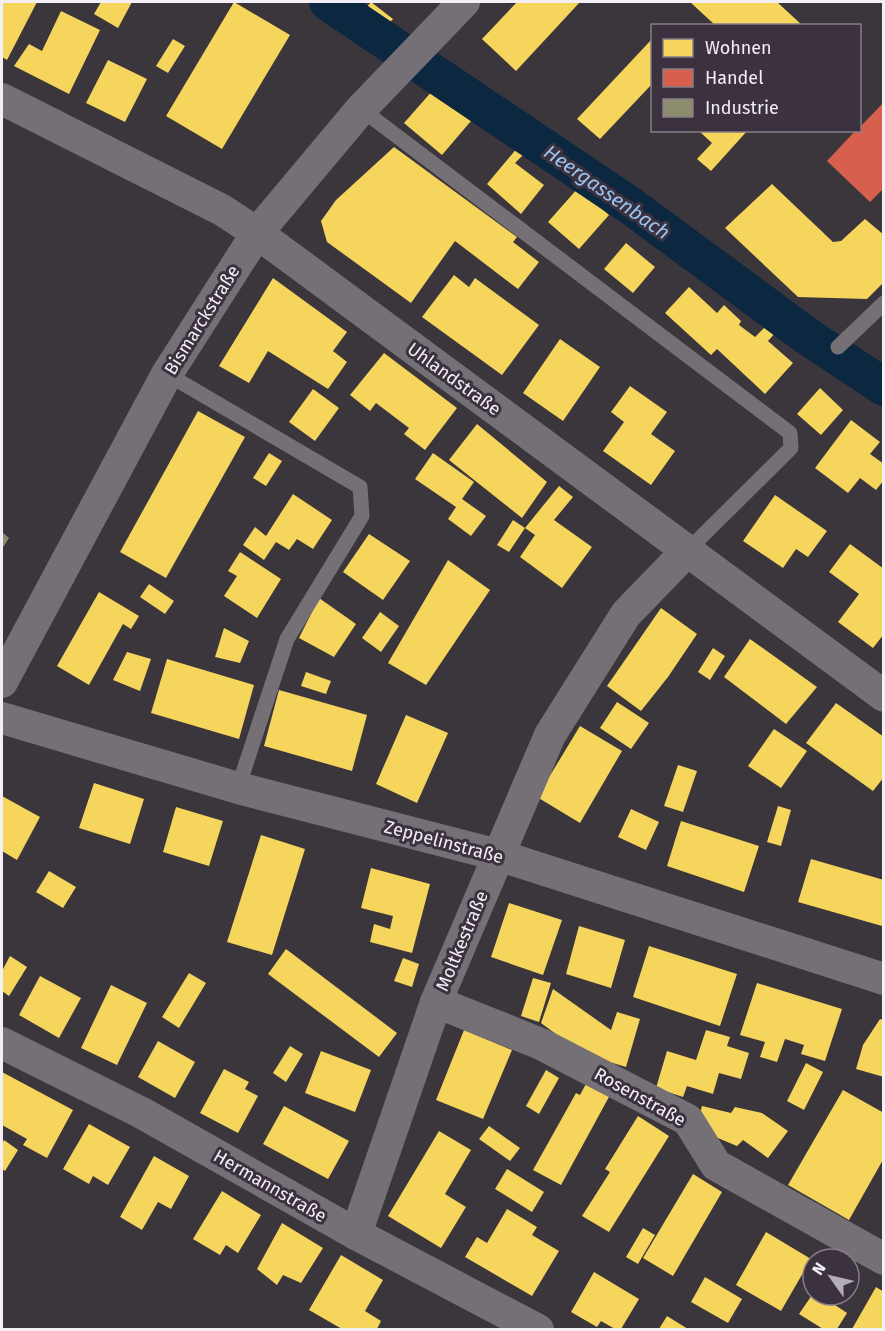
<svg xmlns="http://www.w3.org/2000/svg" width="885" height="1331" font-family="'Fira Sans',sans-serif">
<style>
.homes{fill:#f6d55c}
.shops{fill:#d6604d}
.industry{fill:#8c8c6e}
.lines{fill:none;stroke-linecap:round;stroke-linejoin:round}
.canal{stroke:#0c2740;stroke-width:38}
.lane{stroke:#747075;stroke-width:15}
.street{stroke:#747075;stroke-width:32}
.labels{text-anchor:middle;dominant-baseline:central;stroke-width:6;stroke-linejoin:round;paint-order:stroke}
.street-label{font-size:18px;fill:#f4eef6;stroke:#3c323f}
.water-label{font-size:20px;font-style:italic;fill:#97c4f0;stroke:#3c323f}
</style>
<rect width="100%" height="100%" fill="#3b353c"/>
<!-- homes -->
<g class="homes">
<path d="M2 2H37L7 60 2 57Z"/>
<path d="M101 2H132L118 28 94 14Z"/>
<path d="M234 2 290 35 222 149 166 116Z"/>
<path d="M371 2 393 19 383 31 361 14Z"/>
<path d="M517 2H580L516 71 482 39Z"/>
<path d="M690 2H777L803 26H716Z"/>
<path d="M61 11 100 30 69 94 14 66 29 44 42 51Z"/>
<path d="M173 39 185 46 168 73 156 66Z"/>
<path d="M652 39V84L600 139 577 119Z"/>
<path d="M108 60 147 79 125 122 86 103Z"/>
<path d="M434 89 471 121 442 155 404 123Z"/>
<path d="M701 130H748L711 171 697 159 712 143 700 132Z"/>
<path d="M394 147 517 237 513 242 539 262 518 289 455 241 411 303 327 242 321 221 336 200Z"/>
<path d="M518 147 525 153 515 163 544 185 521 214 487 184Z"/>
<path d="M772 184 833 242 841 241 865 219 884 235V282L867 299 798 297 725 228Z"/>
<path d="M578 188 609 215 579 249 548 222Z"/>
<path d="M626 243 655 267 633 293 604 269Z"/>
<path d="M454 275 469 287 475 278 539 325 502 375 422 317Z"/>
<path d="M273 278 347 332 333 351 347 362 328 389 268 351 249 383 219 366Z"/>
<path d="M689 287 717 313 724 305 741 321 739 325 755 337 766 326 775 333 768 341 793 363 765 394 717 349 711 355 665 313Z"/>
<path d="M560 339 600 367 563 421 523 393Z"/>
<path d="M384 353 457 408 425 450 404 434 409 428 376 403 370 411 350 395Z"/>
<path d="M630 386 667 412 651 434 675 451 651 485 603 451 624 422 611 412Z"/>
<path d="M820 388 843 410 821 435 797 414Z"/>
<path d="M313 389 339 408 315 441 289 422Z"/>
<path d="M198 411 245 437 166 578 120 552Z"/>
<path d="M851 420 880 442 870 454 884 464V480L876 490 860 478 848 493 815 468Z"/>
<path d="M477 424 547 482 522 518 449 460Z"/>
<path d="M269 453 282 461 266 486 253 478Z"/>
<path d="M433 453 474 482 462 499 486 516 471 536 448 519 456 507 415 479Z"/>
<path d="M559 486 573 497 554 520 592 547 562 588 520 557 535 535 525 528Z"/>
<path d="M293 494 332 520 313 549 297 539 289 550 276 542 264 560 243 545 255 527 266 536Z"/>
<path d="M775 495 827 531 808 557 796 549 783 568 743 541Z"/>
<path d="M513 520 525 528 509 552 497 545Z"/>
<path d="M369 534 410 561 383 600 343 572Z"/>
<path d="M850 544 884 569V634L873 648 838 622 859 594 829 572Z"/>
<path d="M240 552 281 579 257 618 224 596 237 576 228 571Z"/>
<path d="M448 560 490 590 426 685 388 663Z"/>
<path d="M149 584 174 601 165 614 140 597Z"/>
<path d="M99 592 139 616 131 629 123 624 89 685 57 666Z"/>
<path d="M319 598 356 624 334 657 299 638Z"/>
<path d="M661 608 697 634 668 677 641 711 607 686Z"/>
<path d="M380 612 399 626 381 652 362 638Z"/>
<path d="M224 628 249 641 240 663 215 657Z"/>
<path d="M750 639 817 687 786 724 724 677Z"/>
<path d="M713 648 725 656 710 680 698 672Z"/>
<path d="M127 652 151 659 140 691 113 680Z"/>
<path d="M167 659 254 685 239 739 151 713Z"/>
<path d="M306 672 331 681 326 694 301 686Z"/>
<path d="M279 690 367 715 352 771 264 746Z"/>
<path d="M617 702 649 723 631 749 600 728Z"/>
<path d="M836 703 884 737V777L873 791 806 743Z"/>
<path d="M406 715 448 733 417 803 376 784Z"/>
<path d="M580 726 622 751 580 823 537 797Z"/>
<path d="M774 729 807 751 781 788 748 766Z"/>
<path d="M678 765 697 771 683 812 664 806Z"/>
<path d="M94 783 144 799 130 844 79 828Z"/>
<path d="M2 796 40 817 17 860 2 851Z"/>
<path d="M778 806 791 810 781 846 767 842Z"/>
<path d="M176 807 223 821 209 866 163 852Z"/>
<path d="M631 809 659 822 646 850 618 837Z"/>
<path d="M681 821 759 846 744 892 667 866Z"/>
<path d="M261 835 305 849 272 955 227 942Z"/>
<path d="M811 859 884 880V920L882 926 798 902Z"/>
<path d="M371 868 430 884 412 953 370 942 374 924 390 929 393 916 361 908Z"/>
<path d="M49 871 76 887 63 908 36 892Z"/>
<path d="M509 903 562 920 543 975 491 957Z"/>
<path d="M579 926 625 940 611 988 566 974Z"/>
<path d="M649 946 737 974 720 1026 633 997Z"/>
<path d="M286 949 397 1033 379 1057 268 974Z"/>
<path d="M10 956 27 967 9 996 2 991V971Z"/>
<path d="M403 958 419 964 412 987 394 981Z"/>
<path d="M189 973 206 983 179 1028 162 1017Z"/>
<path d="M40 976 81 998 59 1038 19 1015Z"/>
<path d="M533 978 551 983 539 1022 521 1016Z"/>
<path d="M757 983 842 1009 825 1061 801 1054 804 1045 785 1039 777 1062 760 1057 765 1042 740 1035Z"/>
<path d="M111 985 147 1003 117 1065 81 1048Z"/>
<path d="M553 989 611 1030 617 1012 640 1019 626 1067 603 1060 599 1066 541 1023Z"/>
<path d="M880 1019 884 1020V1077L856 1069 863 1045Z"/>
<path d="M464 1030 512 1050 483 1119 436 1100Z"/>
<path d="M706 1030 730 1037 727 1046 749 1053 741 1079 719 1073 713 1094 687 1086 683 1097 656 1088 667 1051 696 1060Z"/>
<path d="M158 1041 195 1062 175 1098 138 1077Z"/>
<path d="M290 1046 303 1054 286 1082 273 1073Z"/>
<path d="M321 1051 371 1070 355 1112 305 1093Z"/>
<path d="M806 1063 823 1072 804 1110 787 1101Z"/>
<path d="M224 1069 249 1082 245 1089 258 1096 238 1133 200 1113Z"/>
<path d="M546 1070 559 1078 539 1114 526 1106Z"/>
<path d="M2 1072 73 1110 47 1158 23 1145 27 1139 2 1125Z"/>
<path d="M587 1082 610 1095 561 1185 533 1170 576 1093 580 1095Z"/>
<path d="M843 1090 884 1113V1158L849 1220 788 1185Z"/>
<path d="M284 1106 349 1141 328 1179 263 1144Z"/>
<path d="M702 1106 731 1113 735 1107 762 1113 788 1131 768 1158 743 1140 737 1146 713 1136 697 1126Z"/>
<path d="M638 1116 669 1136 609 1232 582 1216 610 1172 605 1169Z"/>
<path d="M89 1124 130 1147 108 1185 93 1176 89 1184 63 1169Z"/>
<path d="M489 1126 520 1148 510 1161 479 1139Z"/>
<path d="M439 1131 471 1150 445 1194 466 1207 441 1248 388 1216Z"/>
<path d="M4 1140 18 1150 5 1171 2 1169V1144Z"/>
<path d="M154 1156 189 1176 171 1209 158 1202 142 1230 120 1217Z"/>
<path d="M507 1169 544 1192 532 1212 495 1189Z"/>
<path d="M693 1174 722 1192 673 1276 643 1258Z"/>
<path d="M222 1191 261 1215 238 1253 226 1245 220 1255 193 1239Z"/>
<path d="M507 1209 537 1227 532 1235 559 1251 532 1296 465 1257 477 1237 487 1243Z"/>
<path d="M282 1223 323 1248 301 1283 283 1275 277 1285 257 1269Z"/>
<path d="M643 1228 655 1235 638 1264 626 1257Z"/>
<path d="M766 1232 811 1259 781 1311 736 1285Z"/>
<path d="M341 1255 383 1280 365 1311 381 1321 377 1329H342L309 1310Z"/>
<path d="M594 1272 639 1299 621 1329H615L601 1321 597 1327 571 1312Z"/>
<path d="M705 1277 742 1299 728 1323 691 1302Z"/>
<path d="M876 1287 884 1292V1329H852Z"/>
<path d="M812 1295H820L847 1313 837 1329H823L799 1314Z"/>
<path d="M667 1316 688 1329H659Z"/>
</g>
<!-- shops -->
<path class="shops" d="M884 102V188L870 202 827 161 856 130H860V127Z"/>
<!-- industry -->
<path class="industry" d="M2 532 9 538 2 549Z"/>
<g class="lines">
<!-- canal -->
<path class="canal" d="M328 2 631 206 807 336 884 387"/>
<!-- lane -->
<g class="lane">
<path d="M361 109 790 433 791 448 688 550"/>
<path d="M838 347 884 303"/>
<path d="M167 374 360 487 362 516 287 639 238 788"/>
</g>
<!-- street -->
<g class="street">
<path d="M2 99 222 210 257 233 884 696"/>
<path d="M2 682 167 374 257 233 361 109 464 2"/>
<path d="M2 718 238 788 498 855 884 979"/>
<path d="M436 1002 541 1044 688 1120 716 1165 884 1259"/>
<path d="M2 1043 142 1113 356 1234 538 1330"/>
<path d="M356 1234 436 1002 550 735 626 614 688 550"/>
</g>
</g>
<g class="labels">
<!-- street labels -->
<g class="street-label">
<text transform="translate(202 320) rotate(-58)">Bismarckstraße</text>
<text transform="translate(454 379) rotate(36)">Uhlandstraße</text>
<text transform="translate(444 842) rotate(15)">Zeppelinstraße</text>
<text transform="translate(462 941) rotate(-67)">Moltkestraße</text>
<text transform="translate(640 1097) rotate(29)">Rosenstraße</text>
<text transform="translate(270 1186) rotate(30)">Hermannstraße</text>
</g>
<!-- water labels -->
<g class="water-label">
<text transform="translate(607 192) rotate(35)">Heergassenbach</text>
</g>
</g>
<!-- border -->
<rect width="885" height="1331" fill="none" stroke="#f4eef6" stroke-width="6"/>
<!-- legend -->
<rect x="651" y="24" width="210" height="108" fill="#3c323f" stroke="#867d88" stroke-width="1.5"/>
<rect x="663" y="39" width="30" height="18" fill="#f6d55c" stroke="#867d88" stroke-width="1.5"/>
<text x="705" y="54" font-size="18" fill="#f4eef6">Wohnen</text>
<rect x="663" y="69" width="30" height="18" fill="#d6604d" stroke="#867d88" stroke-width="1.5"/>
<text x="705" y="84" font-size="18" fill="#f4eef6">Handel</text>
<rect x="663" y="99" width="30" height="18" fill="#8c8c6e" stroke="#867d88" stroke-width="1.5"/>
<text x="705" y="114" font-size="18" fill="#f4eef6">Industrie</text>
<!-- north arrow -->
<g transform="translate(831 1277) rotate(304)"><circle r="28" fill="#3c323f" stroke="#867d88" stroke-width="1.5"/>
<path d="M0-4.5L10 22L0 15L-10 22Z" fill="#b3adb5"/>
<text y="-9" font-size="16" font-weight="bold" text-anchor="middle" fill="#f4eef6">N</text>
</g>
</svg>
